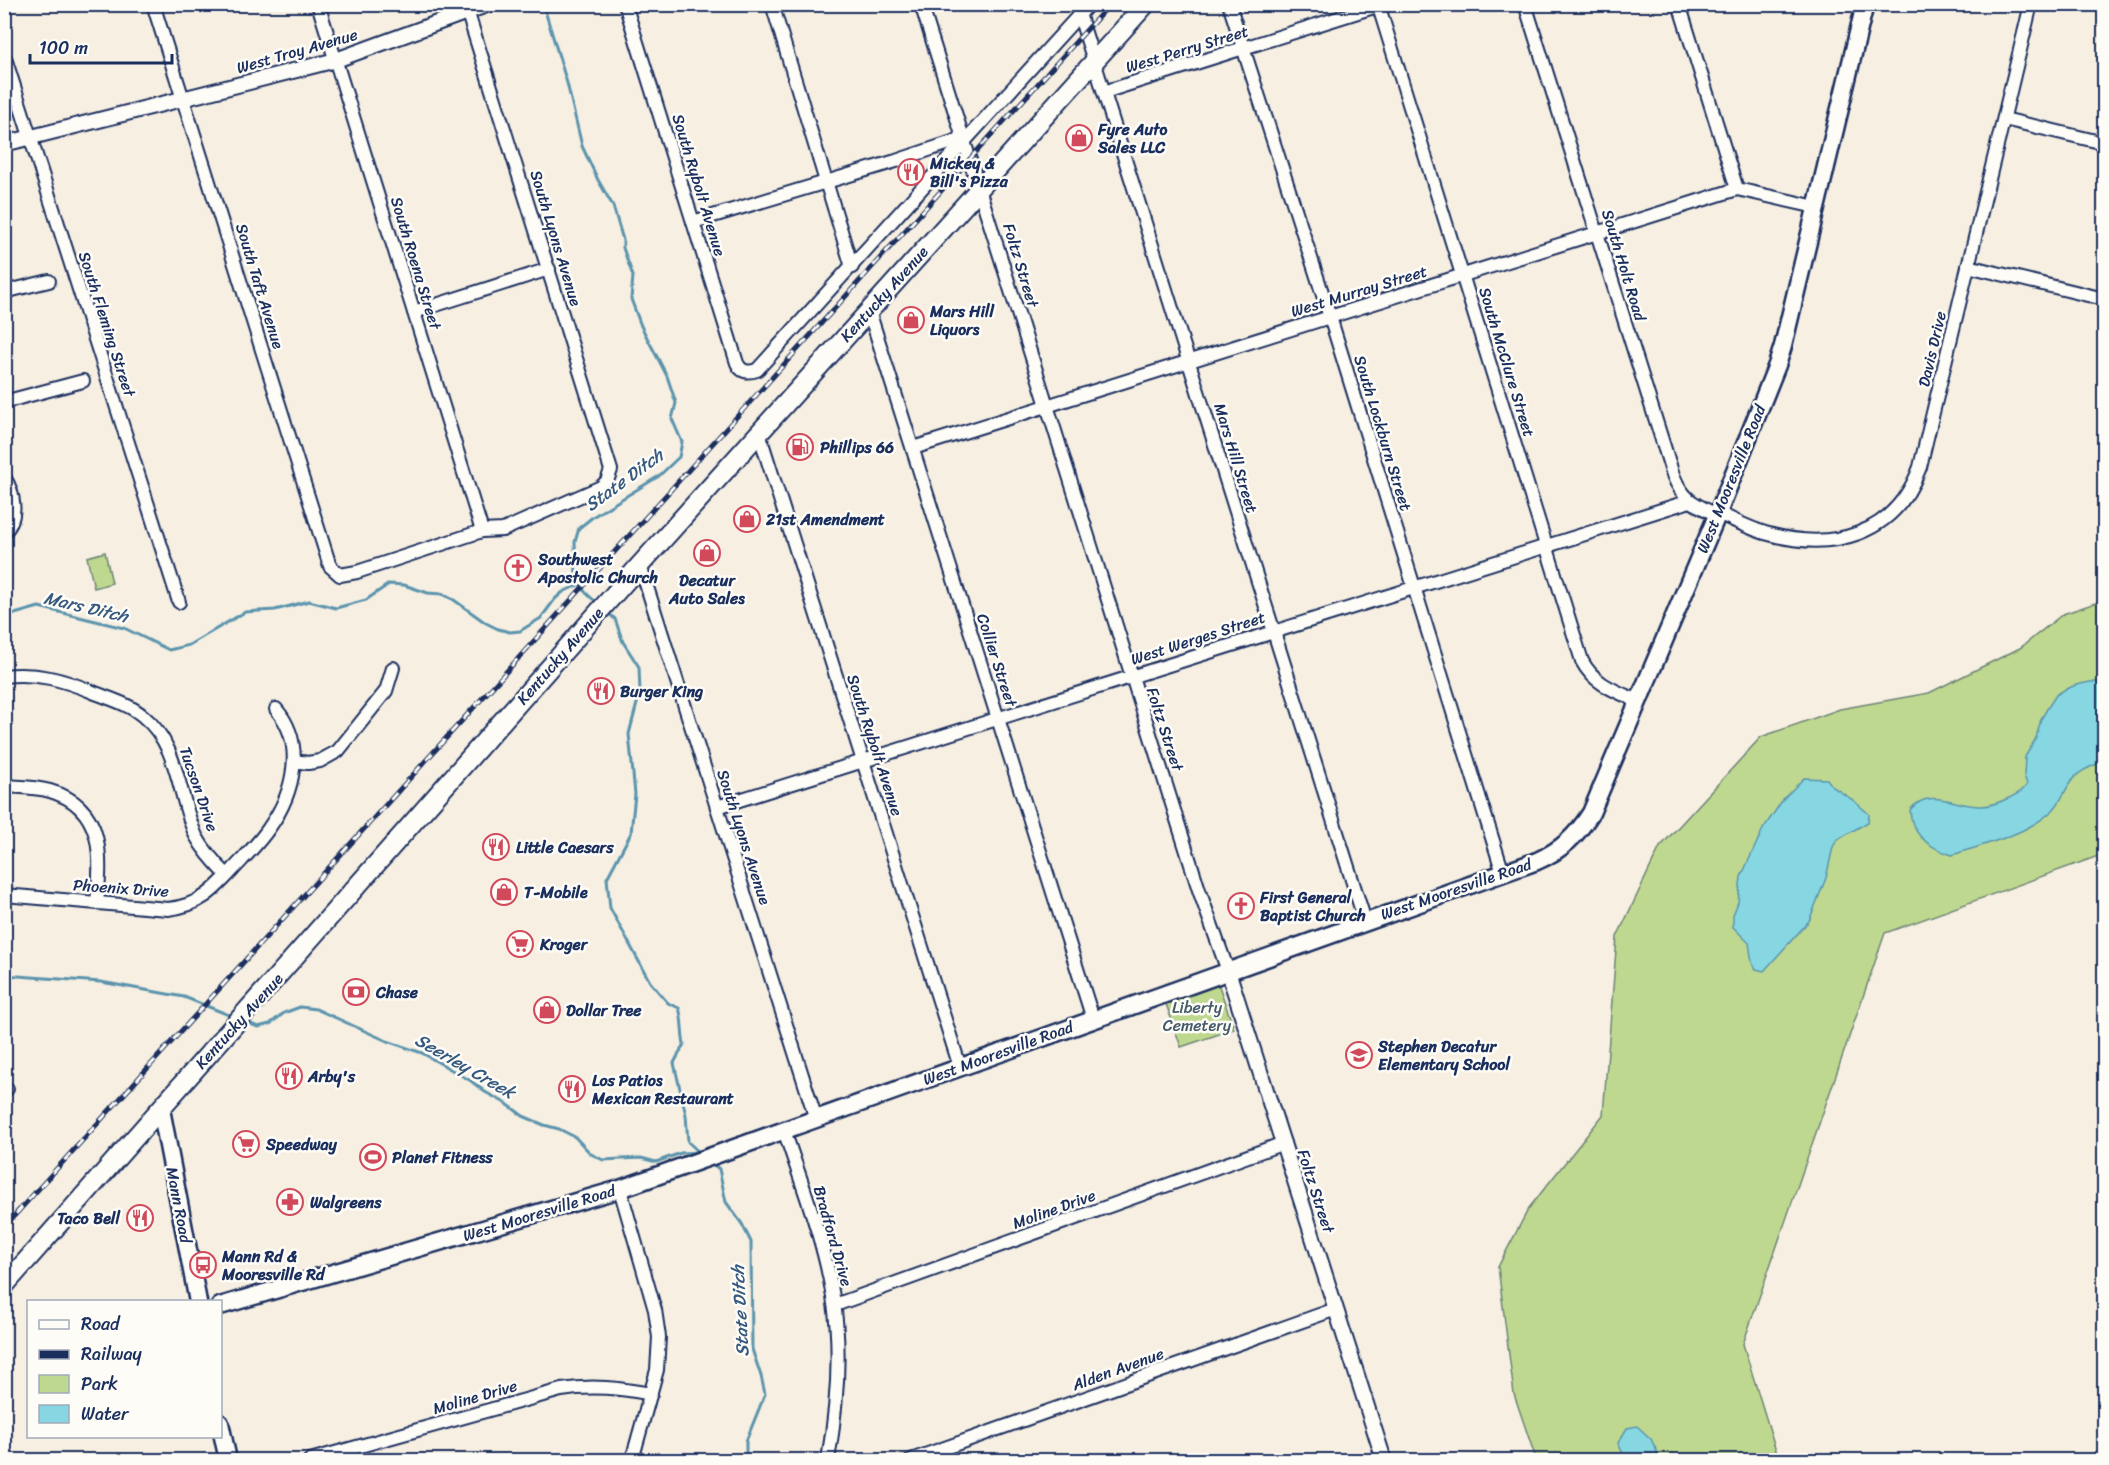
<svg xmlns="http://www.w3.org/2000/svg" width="2109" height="1465" font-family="Sriracha,sans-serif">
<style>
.green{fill:#bfd88f;stroke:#6d8476;stroke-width:1.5}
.water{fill:#86d7e1;stroke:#5b94ad;stroke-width:1.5}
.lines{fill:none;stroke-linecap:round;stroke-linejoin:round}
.stream{stroke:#5b94ad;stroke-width:3}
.minor-casing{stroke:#1b2f5e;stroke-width:16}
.tertiary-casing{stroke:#1b2f5e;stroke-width:18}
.secondary-casing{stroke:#1b2f5e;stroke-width:21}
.primary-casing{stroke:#1b2f5e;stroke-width:22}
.minor{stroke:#fdfcf7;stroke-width:12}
.tertiary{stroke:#fdfcf7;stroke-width:14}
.secondary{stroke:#fdfcf7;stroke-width:16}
.primary{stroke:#fdfcf7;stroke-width:18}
.rail-casing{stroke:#1b2f5e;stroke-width:5}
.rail{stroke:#fdfcf7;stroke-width:3;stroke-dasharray:9;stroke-linecap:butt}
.labels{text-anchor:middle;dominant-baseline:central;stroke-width:5;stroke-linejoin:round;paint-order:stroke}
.street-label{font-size:16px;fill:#1b2f5e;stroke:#fdfcf7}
.poi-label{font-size:16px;font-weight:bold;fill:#1b2f5e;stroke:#fdfcf7;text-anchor:start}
.park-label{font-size:16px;fill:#44596a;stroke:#fdfcf7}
.water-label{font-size:18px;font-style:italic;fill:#36597f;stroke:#fdfcf7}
</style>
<rect width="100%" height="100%" fill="#f6efe2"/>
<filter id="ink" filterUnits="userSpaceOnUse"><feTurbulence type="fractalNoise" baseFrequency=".0167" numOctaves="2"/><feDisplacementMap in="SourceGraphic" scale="12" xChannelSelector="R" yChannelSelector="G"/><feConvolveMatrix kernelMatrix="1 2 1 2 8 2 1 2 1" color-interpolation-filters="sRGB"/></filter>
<g filter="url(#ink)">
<!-- green -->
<g class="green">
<path d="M105 552 112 583 94 588 87 557Z"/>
<path d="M2104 600V854L1885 933 1743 1344 1779 1460H1522L1535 1456 1514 1394 1498 1267 1529 1208 1603 1115 1617 937 1660 847 1761 737 1840 709 1929 693 2020 648 2063 614Z"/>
<path d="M1218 983 1234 1029 1181 1047 1165 1001Z"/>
</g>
<!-- water -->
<g class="water">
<path d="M2090 682H2104V761C2092 766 2078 771 2070 783 2064 792 2061 802 2053 810 2027 835 1985 844 1952 855 1930 848 1911 835 1910 810 1929 786 1957 807 1981 806 1991 806 2000 802 2009 798 2016 795 2024 791 2027 784L2024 776 2025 757 2036 738 2041 719 2047 709 2056 695 2064 690 2076 685Z"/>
<path d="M1804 778 1827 779 1833 787 1853 800 1869 814 1868 822 1837 840 1833 847 1826 878 1809 921 1764 971 1756 969 1752 963 1749 943 1733 927V915L1738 902 1741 877 1763 829 1784 798Z"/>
<path d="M1637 1426 1651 1439 1661 1460H1626L1618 1443 1627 1428Z"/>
</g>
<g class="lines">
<!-- stream -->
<g class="stream">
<path d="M543 4 567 83 582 146 598 180 613 206 623 240V248L633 276 631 299 641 326 667 376 676 403 672 419 682 442 679 457 659 476 594 516 579 528 575 542 576 579 586 593 597 603"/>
<path d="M607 612 615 619 623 642 639 667 640 692 629 734 635 794 631 833 607 878 610 908 650 982 668 1003 679 1008C683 1020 681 1031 684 1044L674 1063 686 1115 688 1142 700 1153"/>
<path d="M4 617 39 607 124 628 169 650 189 645 245 612 275 610 309 601 336 608 366 600 389 584 404 585 428 593 442 594 454 600 486 623 498 629 510 632 520 631 541 618 555 599 563 592 580 584"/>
<path d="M4 975 101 982 184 997 234 1017"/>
<path d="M246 1022 258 1027 270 1024 284 1013 300 1007 316 1009 387 1041 422 1053 471 1081 485 1092 507 1104 523 1116 544 1125 559 1129 575 1137 591 1154 603 1160 641 1158 656 1162 681 1153 698 1152"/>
<path d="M714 1165 719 1169 726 1202 742 1224 751 1242 752 1349 761 1376 765 1394 746 1441V1460"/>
</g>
<defs>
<g id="minor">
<path d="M153 4 330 566 340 575 357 572 482 531 503 530 601 487 607 481 611 470 465 4"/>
<path d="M318 4 482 531"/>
<path d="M625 4 737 363C741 372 748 373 757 370L1089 4"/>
<path d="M772 4 852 267"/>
<path d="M921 4 1199 890 1228 971"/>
<path d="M1076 4 1365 921"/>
<path d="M1229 4 1330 317 1503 873"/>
<path d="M1378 4 1582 661C1594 684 1615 691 1638 701"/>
<path d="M1525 4 1673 475C1683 500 1694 504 1717 515"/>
<path d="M1679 4 1737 189"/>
<path d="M4 55 179 602"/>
<path d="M1104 92 1383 4"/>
<path d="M2004 119 2104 143"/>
<path d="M693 222 896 161 964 138"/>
<path d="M1968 266 2104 299"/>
<path d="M4 292 49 281"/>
<path d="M869 311 1093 1019"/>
<path d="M414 312 549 269"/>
<path d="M4 402 83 381"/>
<path d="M759 433 960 1067"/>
<path d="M913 448 1737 189 1816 207"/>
<path d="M4 477C14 492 19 519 4 532"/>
<path d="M1718 513C1733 520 1749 528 1765 533 1831 552 1895 537 1920 467L2031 4"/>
<path d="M640 565 816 1119"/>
<path d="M4 676C37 672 64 680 93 692 110 699 129 704 143 716 179 745 178 796 196 836 204 851 215 863 227 875"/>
<path d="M294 761 308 763 320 761 338 751 386 691 393 668"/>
<path d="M4 786C20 787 36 787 50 791 106 807 101 859 97 903"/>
<path d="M717 807 1690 501"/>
<path d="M4 895 168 909C205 905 218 885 242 860 251 850 261 840 269 828 294 793 306 744 276 709"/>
<path d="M4 1090 7 1089"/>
<path d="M784 1130C802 1185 824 1240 833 1297 842 1350 837 1407 828 1460"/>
<path d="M620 1189 655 1310 659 1337 657 1370 632 1460"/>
<path d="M835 1305 1284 1143"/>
<path d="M310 1460 561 1390C592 1385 620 1388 651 1394"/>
<path d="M911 1460 1336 1309"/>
</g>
<g id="tertiary">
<path d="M4 144 336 60 489 4"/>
<path d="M1228 971 1384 1460"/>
</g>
<g id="secondary">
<path d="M161 1109 198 1302"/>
<path d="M220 1306 620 1189 1537 861C1562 850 1577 835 1591 813L1718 513 1777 365 1783 346 1865 4"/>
<path d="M220 1423 228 1460"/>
</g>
<path id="primary" d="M4 1286 640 565 1146 4"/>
</defs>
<!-- minor casing -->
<use href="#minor" class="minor-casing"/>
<!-- tertiary casing -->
<use href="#tertiary" class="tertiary-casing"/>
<!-- secondary casing -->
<use href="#secondary" class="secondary-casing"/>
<!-- primary casing -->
<use href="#primary" class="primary-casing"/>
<!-- minor -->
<use href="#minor" class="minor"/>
<!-- tertiary -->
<use href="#tertiary" class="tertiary"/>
<!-- secondary -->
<use href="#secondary" class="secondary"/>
<!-- primary -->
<use href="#primary" class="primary"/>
<defs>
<path id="rail" d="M4 1227 1110 4"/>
</defs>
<!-- rail casing -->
<use href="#rail" class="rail-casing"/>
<!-- rail -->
<use href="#rail" class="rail"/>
</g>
</g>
<!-- icons -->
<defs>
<symbol id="shop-ring" viewBox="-11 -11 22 22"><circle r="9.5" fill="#fdfcf7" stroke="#d1495b" stroke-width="1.5"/><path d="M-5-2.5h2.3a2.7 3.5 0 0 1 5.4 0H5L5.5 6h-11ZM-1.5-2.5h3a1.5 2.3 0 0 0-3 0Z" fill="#d1495b"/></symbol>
<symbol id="restaurant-ring" viewBox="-11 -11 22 22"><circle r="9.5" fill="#fdfcf7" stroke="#d1495b" stroke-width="1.5"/><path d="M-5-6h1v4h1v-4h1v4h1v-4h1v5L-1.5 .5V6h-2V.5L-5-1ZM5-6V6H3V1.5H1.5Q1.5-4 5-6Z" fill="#d1495b"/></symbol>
<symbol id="fuel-ring" viewBox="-11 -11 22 22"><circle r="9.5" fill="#fdfcf7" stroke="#d1495b" stroke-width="1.5"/><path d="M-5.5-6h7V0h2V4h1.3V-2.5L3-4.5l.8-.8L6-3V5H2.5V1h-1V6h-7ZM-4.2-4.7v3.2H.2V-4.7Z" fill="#d1495b"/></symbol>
<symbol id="church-ring" viewBox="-11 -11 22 22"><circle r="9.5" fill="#fdfcf7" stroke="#d1495b" stroke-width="1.5"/><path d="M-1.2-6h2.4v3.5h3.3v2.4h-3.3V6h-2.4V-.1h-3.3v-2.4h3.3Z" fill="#d1495b"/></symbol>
<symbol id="supermarket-ring" viewBox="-11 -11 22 22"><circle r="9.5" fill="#fdfcf7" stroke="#d1495b" stroke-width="1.5"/><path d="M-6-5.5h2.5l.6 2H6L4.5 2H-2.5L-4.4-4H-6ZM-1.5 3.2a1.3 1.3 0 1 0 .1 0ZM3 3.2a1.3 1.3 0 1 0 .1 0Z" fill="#d1495b"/></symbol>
<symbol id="bank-ring" viewBox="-11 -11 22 22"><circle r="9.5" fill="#fdfcf7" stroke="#d1495b" stroke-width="1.5"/><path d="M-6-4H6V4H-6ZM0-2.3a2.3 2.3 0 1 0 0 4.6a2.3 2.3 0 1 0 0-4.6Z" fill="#d1495b"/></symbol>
<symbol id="school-ring" viewBox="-11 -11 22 22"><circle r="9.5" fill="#fdfcf7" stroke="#d1495b" stroke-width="1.5"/><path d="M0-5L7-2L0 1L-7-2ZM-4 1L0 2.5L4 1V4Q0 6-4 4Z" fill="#d1495b"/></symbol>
<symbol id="stadium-ring" viewBox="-11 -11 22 22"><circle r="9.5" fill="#fdfcf7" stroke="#d1495b" stroke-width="1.5"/><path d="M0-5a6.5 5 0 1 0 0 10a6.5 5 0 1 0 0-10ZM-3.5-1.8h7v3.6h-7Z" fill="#d1495b"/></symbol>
<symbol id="pharmacy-ring" viewBox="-11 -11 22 22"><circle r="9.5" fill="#fdfcf7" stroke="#d1495b" stroke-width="1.5"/><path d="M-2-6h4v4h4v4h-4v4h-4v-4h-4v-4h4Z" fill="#d1495b"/></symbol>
<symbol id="bus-ring" viewBox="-11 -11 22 22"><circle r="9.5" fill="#fdfcf7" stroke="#d1495b" stroke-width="1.5"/><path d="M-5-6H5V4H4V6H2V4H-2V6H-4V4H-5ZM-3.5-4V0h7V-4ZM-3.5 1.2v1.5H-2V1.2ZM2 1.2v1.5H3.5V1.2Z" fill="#d1495b"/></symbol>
</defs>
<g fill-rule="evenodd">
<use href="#shop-ring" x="1064" y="123" width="30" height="30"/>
<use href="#restaurant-ring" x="896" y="157" width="30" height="30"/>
<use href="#shop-ring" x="896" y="305" width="30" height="30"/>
<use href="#fuel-ring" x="785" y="432" width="30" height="30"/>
<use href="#shop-ring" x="732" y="504" width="30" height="30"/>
<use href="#shop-ring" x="692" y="538" width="30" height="30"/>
<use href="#church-ring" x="503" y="553" width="30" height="30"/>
<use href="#restaurant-ring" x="586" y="676" width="30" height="30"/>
<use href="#restaurant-ring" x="481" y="832" width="30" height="30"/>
<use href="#shop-ring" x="489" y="877" width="30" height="30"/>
<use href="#church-ring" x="1226" y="891" width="30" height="30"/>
<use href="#supermarket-ring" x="505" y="929" width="30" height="30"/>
<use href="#bank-ring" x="341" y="977" width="30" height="30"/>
<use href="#shop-ring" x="532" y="995" width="30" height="30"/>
<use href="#school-ring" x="1344" y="1040" width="30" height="30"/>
<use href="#restaurant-ring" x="274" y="1061" width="30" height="30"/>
<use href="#restaurant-ring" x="557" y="1074" width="30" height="30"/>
<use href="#supermarket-ring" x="231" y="1129" width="30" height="30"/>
<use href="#stadium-ring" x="358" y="1142" width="30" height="30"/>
<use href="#pharmacy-ring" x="275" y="1187" width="30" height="30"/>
<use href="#restaurant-ring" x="125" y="1203" width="30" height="30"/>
<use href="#bus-ring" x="188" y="1250" width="30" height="30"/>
</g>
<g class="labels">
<!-- street labels -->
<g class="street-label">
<text transform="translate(1187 49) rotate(-17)">West Perry Street</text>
<text transform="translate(297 51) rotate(-16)">West Troy Avenue</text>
<text transform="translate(699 185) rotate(73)">South Rybolt Avenue</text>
<text transform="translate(556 238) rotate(73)">South Lyons Avenue</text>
<text transform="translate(416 263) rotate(73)">South Roena Street</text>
<text transform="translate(1021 265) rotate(73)">Foltz Street</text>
<text transform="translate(1624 265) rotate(73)">South Holt Road</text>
<text transform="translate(260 286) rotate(73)">South Taft Avenue</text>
<text transform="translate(1359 291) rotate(-17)">West Murray Street</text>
<text transform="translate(884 294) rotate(-48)">Kentucky Avenue</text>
<text transform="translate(107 324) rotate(72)">South Fleming Street</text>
<text transform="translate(1932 349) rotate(-77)">Davis Drive</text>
<text transform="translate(1507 362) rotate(73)">South McClure Street</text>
<text transform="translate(1383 433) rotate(73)">South Lockburn Street</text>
<text transform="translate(1236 458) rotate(73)">Mars Hill Street</text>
<text transform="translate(1731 479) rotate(-68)">West Mooresville Road</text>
<text transform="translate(1198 638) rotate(-18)">West Werges Street</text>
<text transform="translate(560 656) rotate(-49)">Kentucky Avenue</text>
<text transform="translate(997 660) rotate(72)">Collier Street</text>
<text transform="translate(1165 729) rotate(72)">Foltz Street</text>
<text transform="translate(875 745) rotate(72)">South Rybolt Avenue</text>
<text transform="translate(199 789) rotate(71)">Tucson Drive</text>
<text transform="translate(744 837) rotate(72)">South Lyons Avenue</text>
<text transform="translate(121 888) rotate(4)">Phoenix Drive</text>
<text transform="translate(1456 889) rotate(-19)">West Mooresville Road</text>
<text transform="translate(239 1021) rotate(-48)">Kentucky Avenue</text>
<text transform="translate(998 1053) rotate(-20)">West Mooresville Road</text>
<text transform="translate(1316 1191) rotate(72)">Foltz Street</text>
<text transform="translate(179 1205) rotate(79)">Mann Road</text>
<text transform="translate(1054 1209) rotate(-20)">Moline Drive</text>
<text transform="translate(539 1213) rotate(-17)">West Mooresville Road</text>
<text transform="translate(833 1236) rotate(74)">Bradford Drive</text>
<text transform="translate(1118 1369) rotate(-20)">Alden Avenue</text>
<text transform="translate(475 1397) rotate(-16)">Moline Drive</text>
</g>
<!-- poi labels -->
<g class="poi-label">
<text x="1098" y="129">Fyre Auto<tspan x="1098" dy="18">Sales LLC</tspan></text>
<text x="930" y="163">Mickey &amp;<tspan x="930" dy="18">Bill's Pizza</tspan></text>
<text x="930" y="311">Mars Hill<tspan x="930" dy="18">Liquors</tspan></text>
<text x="820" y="447">Phillips 66</text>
<text x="766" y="519">21st Amendment</text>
<text x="538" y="559">Southwest<tspan x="538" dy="18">Apostolic Church</tspan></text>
<text x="707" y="580" text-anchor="middle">Decatur<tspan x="707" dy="18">Auto Sales</tspan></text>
<text x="620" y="691">Burger King</text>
<text x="516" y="847">Little Caesars</text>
<text x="524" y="892">T-Mobile</text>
<text x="1260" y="897">First General<tspan x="1260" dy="18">Baptist Church</tspan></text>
<text x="540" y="944">Kroger</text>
<text x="376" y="992">Chase</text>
<text x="566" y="1010">Dollar Tree</text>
<text x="1378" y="1046">Stephen Decatur<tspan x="1378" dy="18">Elementary School</tspan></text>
<text x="308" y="1076">Arby's</text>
<text x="592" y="1080">Los Patios<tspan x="592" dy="18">Mexican Restaurant</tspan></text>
<text x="266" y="1144">Speedway</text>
<text x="392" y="1157">Planet Fitness</text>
<text x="310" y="1202">Walgreens</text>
<text x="120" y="1218" text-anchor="end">Taco Bell</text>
<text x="222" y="1256">Mann Rd &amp;<tspan x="222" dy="18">Mooresville Rd</tspan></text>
</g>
<!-- park labels -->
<g class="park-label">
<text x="1197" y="1007">Liberty<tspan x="1197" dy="18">Cemetery</tspan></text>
</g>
<!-- water labels -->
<g class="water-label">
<text transform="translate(624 480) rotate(-36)">State Ditch</text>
<text transform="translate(86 607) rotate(13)">Mars Ditch</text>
<text transform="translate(465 1066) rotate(30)">Seerley Creek</text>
<text transform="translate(740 1311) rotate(-93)">State Ditch</text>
</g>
</g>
<!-- margin -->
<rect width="2109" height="1465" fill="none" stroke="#fdfcf7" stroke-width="24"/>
<rect x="12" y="12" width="2085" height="1441" fill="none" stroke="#1b2f5e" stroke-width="2" filter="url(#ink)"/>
<!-- legend -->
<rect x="27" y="1300" width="195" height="138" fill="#fdfcf7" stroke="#a3aaba" stroke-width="1.5"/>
<rect x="39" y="1320" width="30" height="9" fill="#fdfcf7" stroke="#a3aaba" stroke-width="1.5"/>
<text x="81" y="1330" font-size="18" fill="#1b2f5e">Road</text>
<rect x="39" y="1350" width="30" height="9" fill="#1b2f5e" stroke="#a3aaba" stroke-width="1.5"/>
<text x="81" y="1360" font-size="18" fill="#1b2f5e">Railway</text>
<rect x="39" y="1375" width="30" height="18" fill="#bfd88f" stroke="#a3aaba" stroke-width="1.5"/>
<text x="81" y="1390" font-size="18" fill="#1b2f5e">Park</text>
<rect x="39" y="1405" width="30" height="18" fill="#86d7e1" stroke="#a3aaba" stroke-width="1.5"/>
<text x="81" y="1420" font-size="18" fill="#1b2f5e">Water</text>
<!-- scale -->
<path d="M30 54v9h142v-9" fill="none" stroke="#1b2f5e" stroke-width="3"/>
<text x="39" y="54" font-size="18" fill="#1b2f5e" stroke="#fdfcf7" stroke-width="4.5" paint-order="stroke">100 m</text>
</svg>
